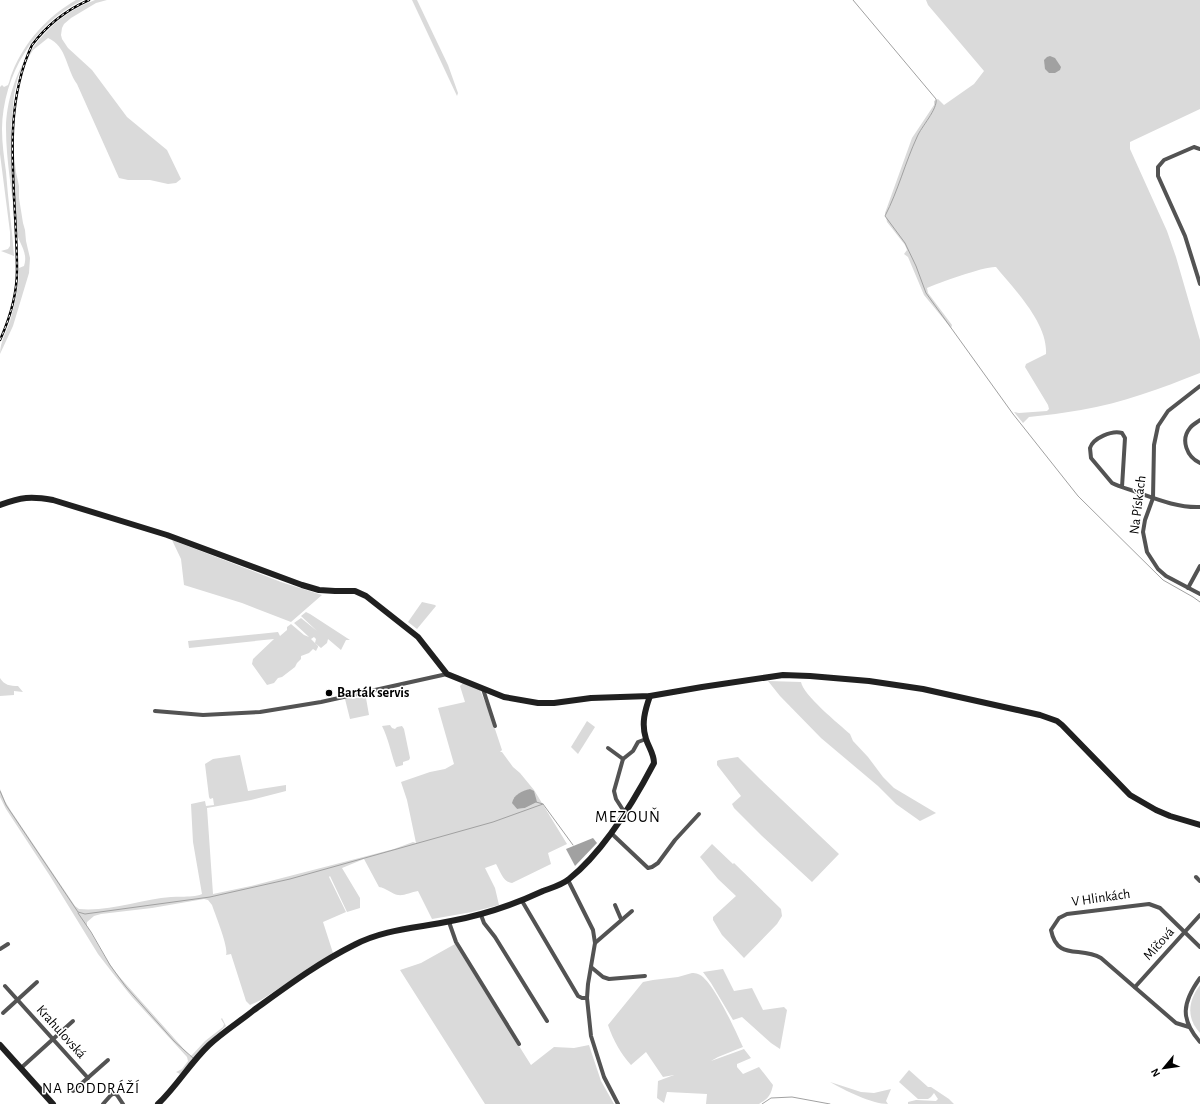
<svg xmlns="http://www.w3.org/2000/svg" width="1200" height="1104" font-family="'Alegreya Sans',sans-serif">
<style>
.green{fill:#dadada;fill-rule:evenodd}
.water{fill:#a1a1a1}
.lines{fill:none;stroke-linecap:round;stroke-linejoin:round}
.stream{stroke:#a1a1a1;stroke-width:1}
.street{stroke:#535353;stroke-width:4}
.secondary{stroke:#202020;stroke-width:6}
.rail-casing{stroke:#000;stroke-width:2.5}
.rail{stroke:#fff;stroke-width:1;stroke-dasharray:3;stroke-linecap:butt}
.poi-dot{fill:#000;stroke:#fff;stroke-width:1.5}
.labels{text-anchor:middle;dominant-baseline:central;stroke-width:3;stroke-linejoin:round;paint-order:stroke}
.street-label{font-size:14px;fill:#000;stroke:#fff}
.poi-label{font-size:14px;font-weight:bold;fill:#000;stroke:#fff;text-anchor:start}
.neighbourhood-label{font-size:15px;letter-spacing:1px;fill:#000;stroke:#fff}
.quarter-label{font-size:16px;letter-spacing:1px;fill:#000;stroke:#fff}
</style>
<rect width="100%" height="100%" fill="#fff"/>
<!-- green -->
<g class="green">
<path d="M76 0H83C34 23 3 75 2 129 2 143 4 158 6 172 8 200 12 228 14 256L1 251 8 249 10 246V232L0 154V87L2 85 4 87 8 85C10 81 10 77 12 73 25 41 47 17 76 0Z"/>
<path d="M95 0H107L96 3 71 18 64 24 62 28 61 35 62 39 68 48 92 70 127 117 167 150 181 179 176 183 168 184 150 180H128L119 178 77 84C66 69 67 46 48 38L33 50 23 66 18 77 14 95 11 129 16 172 19 186V198L23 223 25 230 26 241 30 258 29 273 13 326 0 354C0 342 6 333 10 321 15 304 19 286 19 268L24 266C29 251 17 242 16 229 13 197 6 161 6 129 7 73 42 19 95 0Z"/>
<path d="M412 0H417L448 65 458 93 457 96Z"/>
<path d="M926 0H1200V109L1130 142V149L1167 231 1176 257 1200 340V373C1162 388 1122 403 1081 410 1064 413 1047 415 1029 417L1023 423 1014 412 1019 413 1047 411 1049 409 1048 405 1025 367 1026 364 1046 354C1048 323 1014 289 996 267 985 266 938 283 927 288L928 293 952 325 951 328 924 295 908 257 904 254 907 250 905 245 887 222 885 213 912 138 934 105V101L938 99 944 105 974 84 984 71 928 5Z"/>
<path d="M172 540 281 582 322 595 291 622 242 603 184 585 181 559Z"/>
<path d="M422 602 435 605 436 606 417 629 408 622Z"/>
<path d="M306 612 310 614 350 640H346L341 650 328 639 327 643 321 648 315 643 316 639 314 637 311 639 318 646V647L316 651 313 649 309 653 301 656V659L297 663 295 667 282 677 278 678 274 683 267 685 252 664 253 659 274 639 189 648 188 641 278 632 280 636 287 630V627L291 624 304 635 309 637 294 623 301 618 317 631 301 616Z"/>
<path d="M0 678C4 685 10 686 18 686L23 692 14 691V695L0 696Z"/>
<path d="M768 681 801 682C803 695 839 724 850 734L853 741 868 757 883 777 894 788 936 813 920 821 896 804 878 786 821 738 780 696Z"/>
<path d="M463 683 480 690 490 714 502 750 500 752H502L513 767 520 773 534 790 567 844 548 853 551 864 512 883C503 882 500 871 496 864L485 868 495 888 499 905 472 912 432 919 418 891C411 892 404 896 398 895 392 894 386 888 379 887L364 859 342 868 360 898V908L347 912 330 876 329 877 346 912 323 922 333 953 261 1000 250 1005 246 1001 231 954 226 955C229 948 215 914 212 905L208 900 204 899 152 908 101 914 94 916 87 922V926L105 957 116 973 190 1056 192 1055 205 1041 223 1027 224 1024 221 1019 222 1018 226 1026C209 1041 194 1056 180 1074L176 1072 182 1069 188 1061 187 1057 132 997 115 976 98 954 50 876 6 809 0 797V789L5 801 11 811 75 906 79 909C109 912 142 899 171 897 181 896 193 898 202 894L193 842 191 804 205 801 206 806 214 805 213 798 210 799 209 797 205 764 213 759 240 755 248 791 286 785V791L251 800 207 808 213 894 251 886 394 849 413 842 416 843 407 800 401 782 430 772 445 769 454 764 438 708 465 702 460 686ZM530 789 537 802 525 808 517 809 514 805 517 795Z"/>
<path d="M364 696 366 698 369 715 350 719 345 699 351 697 352 699Z"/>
<path d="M587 721 595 727 578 754 571 747Z"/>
<path d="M390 725 392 728 395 729 397 727 402 726 404 729 410 758 409 760 403 762V765L396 767C391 754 389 740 382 726Z"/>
<path d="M738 757 760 779 839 854 812 882 762 836 734 808 732 804 741 796 717 765V761L719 760Z"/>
<path d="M712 844 733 864 734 863 781 909 782 916 777 924 744 958 722 935 713 920V917L736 896 718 879 700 857Z"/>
<path d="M455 944 531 1065 554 1047 574 1048 589 1045 601 1081 614 1104H485L400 970 421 963Z"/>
<path d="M723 969 734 991 752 988 763 1010 784 1007 787 1010 780 1049 771 1043 742 1017 733 1020 711 983 703 972Z"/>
<path d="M692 973C694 973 696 973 698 974 712 978 736 1032 743 1047L718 1057 711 1061 744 1049 751 1058 737 1064V1067L743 1074 759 1067 773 1085C771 1095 768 1099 759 1104H706L707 1094 667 1092 664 1103 657 1098 658 1081 674 1075 663 1077 646 1052 631 1065C621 1054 613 1040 608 1025L643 982 653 980 678 977Z"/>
<path d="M1200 985V1033C1186 1018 1188 1001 1200 985Z"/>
<path d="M909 1070 928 1087H931L949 1099 954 1104H908V1102L916 1100 936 1101 938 1099 934 1093 931 1097 928 1099H918L899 1082Z"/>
<path d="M830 1082 861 1092 874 1093 891 1089 886 1101 888 1104C872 1104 844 1090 830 1082Z"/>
</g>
<!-- water -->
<g class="water">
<path d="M1050 56 1055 58 1061 67 1060 70 1055 73H1049L1045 69 1044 60 1047 57Z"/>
<path d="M530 789 534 791 537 802 525 808 517 809 512 803C514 794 522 791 530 789Z"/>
<path d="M593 838 597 843 575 866 566 849Z"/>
</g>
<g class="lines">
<!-- stream -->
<g class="stream">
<path d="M853 0 936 99C938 109 921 127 917 137 905 163 898 191 885 216L905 243 916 266 926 293 1013 414 1078 496 1163 580 1193 597 1200 602"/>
<path d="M0 791 6 805 78 912 85 914 210 897 290 879 493 822 543 804 573 845"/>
<path d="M536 802 543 804"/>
<path d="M78 913 91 932 110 965 126 987 174 1041 193 1058"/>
<path d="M762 1104 771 1098 792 1097 830 1104"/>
</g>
<!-- street -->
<g class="street">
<path d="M1200 149 1194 147 1164 160 1158 167V176L1185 236 1200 284"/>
<path d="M1200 386 1168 411 1158 426 1154 445 1153 498 1145 520 1143 532 1147 552 1158 569 1166 576 1200 594"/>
<path d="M1200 420C1196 423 1192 425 1190 428 1180 440 1187 457 1200 463"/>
<path d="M1122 487 1125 438 1122 433C1112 430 1093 438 1090 448L1091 458 1112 483C1120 487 1128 489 1136 492 1156 499 1178 508 1200 507"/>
<path d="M1188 588 1200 566"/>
<path d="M483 689 495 726"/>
<path d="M155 711 203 715 260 712 321 702 447 674"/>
<path d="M608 748 623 759"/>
<path d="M625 813 616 799 614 791 623 759 633 751 638 742 646 739"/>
<path d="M611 833 648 868 652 867 658 863 675 840 699 814"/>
<path d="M1196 877 1200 881"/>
<path d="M568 880 593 930 595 943 588 984 587 998 591 1036 604 1077 618 1104"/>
<path d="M522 901 578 996 582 998H587"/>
<path d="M615 905 621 919"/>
<path d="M481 915 484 923 495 937 547 1021"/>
<path d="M449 922 456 942 519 1044"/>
<path d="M595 943 632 911"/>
<path d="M0 949 8 944"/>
<path d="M591 967 603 977 609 979 645 976"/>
<path d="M1200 978C1182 1003 1180 1019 1200 1042"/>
<path d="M5 986 88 1078"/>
<path d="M1135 987 1200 915"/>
<path d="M3 1013 37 982"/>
<path d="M1189 1027 1176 1023 1101 958C1080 946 1057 961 1051 930L1059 918 1067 914 1149 904 1160 908 1200 947"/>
<path d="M21 1068 73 1021"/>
<path d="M73 1091 108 1060"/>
<path d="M103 1104 111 1095 114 1093 117 1095 123 1104"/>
</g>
<!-- secondary -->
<g class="secondary">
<path d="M0 505C21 497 31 496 53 500L167 535 302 585 319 590 335 591H355L366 596 418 637 447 674 504 697 538 703H554L591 698 650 696 702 687 783 675 810 676 869 681 923 689 1040 715 1057 721 1062 725 1130 795 1156 810 1170 816 1200 825"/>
<path d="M0 1045 53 1104"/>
<path d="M158 1104C177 1086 190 1063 209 1045 223 1032 239 1022 254 1010 286 987 318 963 354 945 384 929 418 928 451 921 483 915 513 905 543 891 551 888 562 885 569 879 604 851 633 803 654 763 654 754 649 748 646 739 641 724 645 710 650 696"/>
</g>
<defs>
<path id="rail" d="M0 340C10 318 17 294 17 270 17 193 0 113 32 45 47 25 66 10 89 0"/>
</defs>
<!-- rail casing -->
<use href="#rail" class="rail-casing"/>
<!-- rail -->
<use href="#rail" class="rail"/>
</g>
<!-- markers -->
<circle class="poi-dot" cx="329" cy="693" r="4"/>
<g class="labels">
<!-- street labels -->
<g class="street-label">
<text transform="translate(1138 505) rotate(-83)">Na Pískách</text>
<text transform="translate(1101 898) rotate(-8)">V Hlinkách</text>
<text transform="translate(1159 944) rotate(-48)">Míčová</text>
<text transform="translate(61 1032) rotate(48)">Krahulovská</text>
</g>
<!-- poi labels -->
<g class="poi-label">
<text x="337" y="693">Barták servis</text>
</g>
<!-- neighbourhood labels -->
<g class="neighbourhood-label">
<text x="91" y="1088">NA PODDRÁŽÍ</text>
</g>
<!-- quarter labels -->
<g class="quarter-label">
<text x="628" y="817">MEZOUŇ</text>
</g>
</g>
<!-- north arrow -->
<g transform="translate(1164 1068) rotate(241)" stroke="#ffffff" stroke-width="3" paint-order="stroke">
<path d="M0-3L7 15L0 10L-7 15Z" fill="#000000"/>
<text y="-6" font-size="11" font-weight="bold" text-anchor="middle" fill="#000000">N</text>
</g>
</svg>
